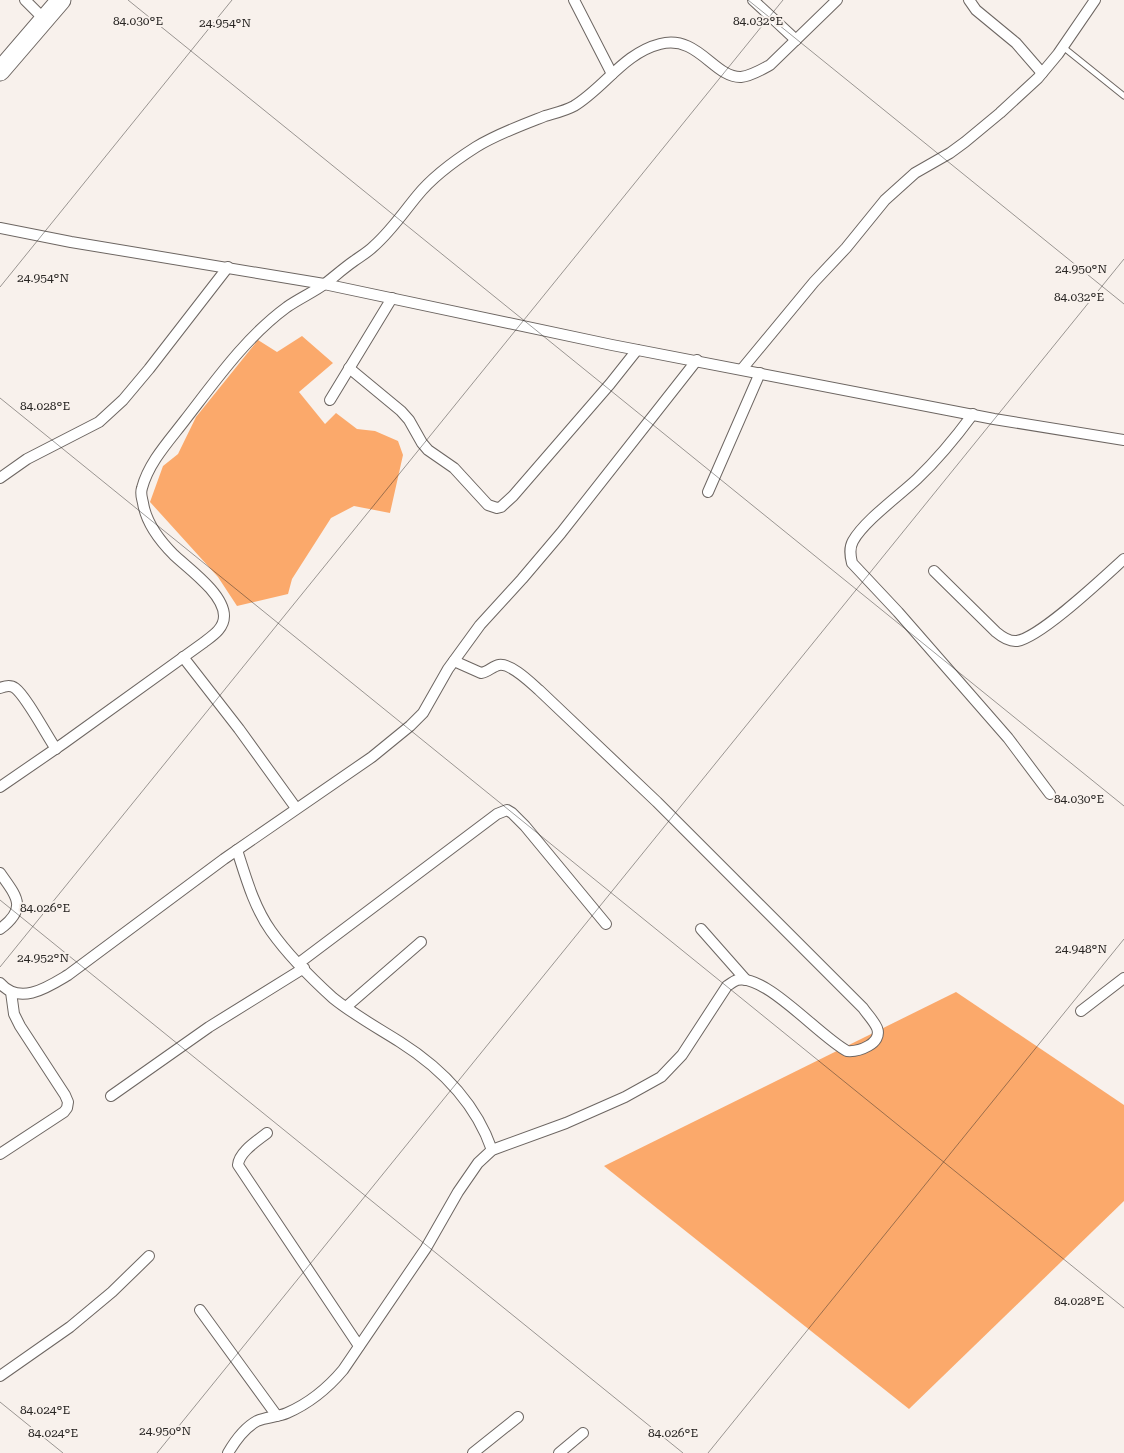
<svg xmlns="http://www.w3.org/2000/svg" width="1124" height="1453" font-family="'Roboto Serif',serif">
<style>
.water{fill:#fba96b}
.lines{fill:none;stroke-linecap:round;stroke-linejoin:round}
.lane-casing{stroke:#6d6662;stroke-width:7}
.street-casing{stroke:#6d6662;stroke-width:12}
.highway-casing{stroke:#6d6662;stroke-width:21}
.lane{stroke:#fff;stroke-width:5}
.street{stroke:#fff;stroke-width:10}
.highway{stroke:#fff;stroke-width:19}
.ticks{fill:none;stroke:#282523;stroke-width:1;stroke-opacity:0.45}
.ticks-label{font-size:12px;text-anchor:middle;fill:#282523;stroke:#f8f1ec;stroke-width:4;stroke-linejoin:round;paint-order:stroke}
</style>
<rect width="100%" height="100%" fill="#f8f1ec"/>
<!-- water -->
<g class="water">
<path d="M302 336 333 363 299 392 325 424 336 413 357 429 375 431 398 441 403 455 390 513 354 506 331 518 292 579 288 594 237 606 218 577 150 502 163 466 178 454 196 417 258 340 277 352Z"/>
<path d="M956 992 1124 1105V1201L909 1409 604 1166Z"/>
</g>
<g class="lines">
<defs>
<path id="lane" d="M1063 47 1124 96"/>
<g id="street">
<path d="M25 0 44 19"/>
<path d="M574 0 612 74"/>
<path d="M753 0 796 40"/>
<path d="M969 0 976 10 1016 43 1042 73"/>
<path d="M0 228 71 242 324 284 612 345 994 419 1124 440"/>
<path d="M349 368 401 411 409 420 422 443 428 450 454 468 488 505 497 508 501 507 513 496 610 384 637 350"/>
<path d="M742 369 814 282 846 248 885 200 915 173 950 153 965 142 1000 113 1038 78 1058 54 1095 0"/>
<path d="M330 400 392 298"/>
<path d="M973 414C956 437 938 459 917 479 900 495 864 521 853 541 849 548 850 555 852 563L898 612 1008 738 1050 794"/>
<path d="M0 478 27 459 99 422 123 400 149 369 228 267"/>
<path d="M708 492 760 373"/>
<path d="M934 571 996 632C1002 637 1009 642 1017 641 1041 637 1104 577 1124 559"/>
<path d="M183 657 239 729 296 808"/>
<path d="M0 688C5 686 11 685 15 688 26 696 47 736 56 749"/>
<path d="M0 787 64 743 203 643C212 636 224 629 224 616 224 594 189 569 174 555 160 541 146 522 143 503 142 498 140 494 142 488 149 462 169 441 185 420 216 380 246 337 287 307 300 298 314 292 326 283 335 276 344 268 354 261 361 256 368 252 374 246 391 231 403 213 417 196 433 176 454 161 476 147 497 134 522 125 545 116 555 113 565 111 574 106 604 88 624 53 660 44 698 34 714 78 741 77 751 76 761 70 770 65L837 0"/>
<path d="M237 850C246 878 254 907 271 931 288 955 311 978 333 998 354 1015 378 1028 400 1042 441 1068 476 1104 492 1150"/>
<path d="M0 873C17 897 28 908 0 929"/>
<path d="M701 929 746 980"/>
<path d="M299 963 497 814 507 810 512 813 525 826 606 924"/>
<path d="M0 983C20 1006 48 987 68 975L224 859 372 757 410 726 423 713 448 669 480 625 522 579 561 533 697 360"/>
<path d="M346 1007 421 942"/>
<path d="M1081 1011 1124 978"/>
<path d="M111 1096 209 1027 304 968"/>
<path d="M267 1133C257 1141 239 1152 238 1165L359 1346"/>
<path d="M0 1154 64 1112 67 1108 68 1102 65 1095 20 1026 14 1014 11 992"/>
<path d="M200 1310 277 1416"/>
<path d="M0 1376 70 1327 112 1292 149 1256"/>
<path d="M228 1453C235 1441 244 1428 257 1421 266 1417 278 1417 287 1413 310 1403 327 1389 343 1370L426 1248 458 1192 478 1163 492 1150 566 1123 625 1097 661 1077 682 1055 727 986C730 984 734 981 737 980 765 973 820 1037 847 1051 858 1052 883 1044 877 1028 874 1021 867 1014 863 1008L657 802 539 690C531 683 511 663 499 665 493 666 488 672 481 673L454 661"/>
<path d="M473 1453 518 1417"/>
<path d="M559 1453 583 1433"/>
</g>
<path id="highway" d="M0 71 61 0"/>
</defs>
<!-- lane casing -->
<use href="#lane" class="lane-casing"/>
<!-- street casing -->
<use href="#street" class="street-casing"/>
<!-- highway casing -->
<use href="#highway" class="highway-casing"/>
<!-- lane -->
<use href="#lane" class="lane"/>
<!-- street -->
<use href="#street" class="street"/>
<!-- highway -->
<use href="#highway" class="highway"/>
</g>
<!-- ticks -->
<path class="ticks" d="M128 0 1124 806M748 0 1124 304M0 287 232 0M0 398 1124 1308M0 900 683 1453M0 967 783 0M0 1402 63 1453M157 1453 1124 259M708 1453 1124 939"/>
<g class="ticks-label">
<text x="138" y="25">84.030°E</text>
<text x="758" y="25">84.032°E</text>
<text x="225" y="27">24.954°N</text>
<text x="1081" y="273">24.950°N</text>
<text x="43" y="282">24.954°N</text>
<text x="1079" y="301">84.032°E</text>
<text x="45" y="410">84.028°E</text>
<text x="1079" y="803">84.030°E</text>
<text x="45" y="912">84.026°E</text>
<text x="1081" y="953">24.948°N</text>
<text x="43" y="962">24.952°N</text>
<text x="1079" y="1305">84.028°E</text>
<text x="45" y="1414">84.024°E</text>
<text x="165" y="1435">24.950°N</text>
<text x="53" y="1437">84.024°E</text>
<text x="673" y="1437">84.026°E</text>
</g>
</svg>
